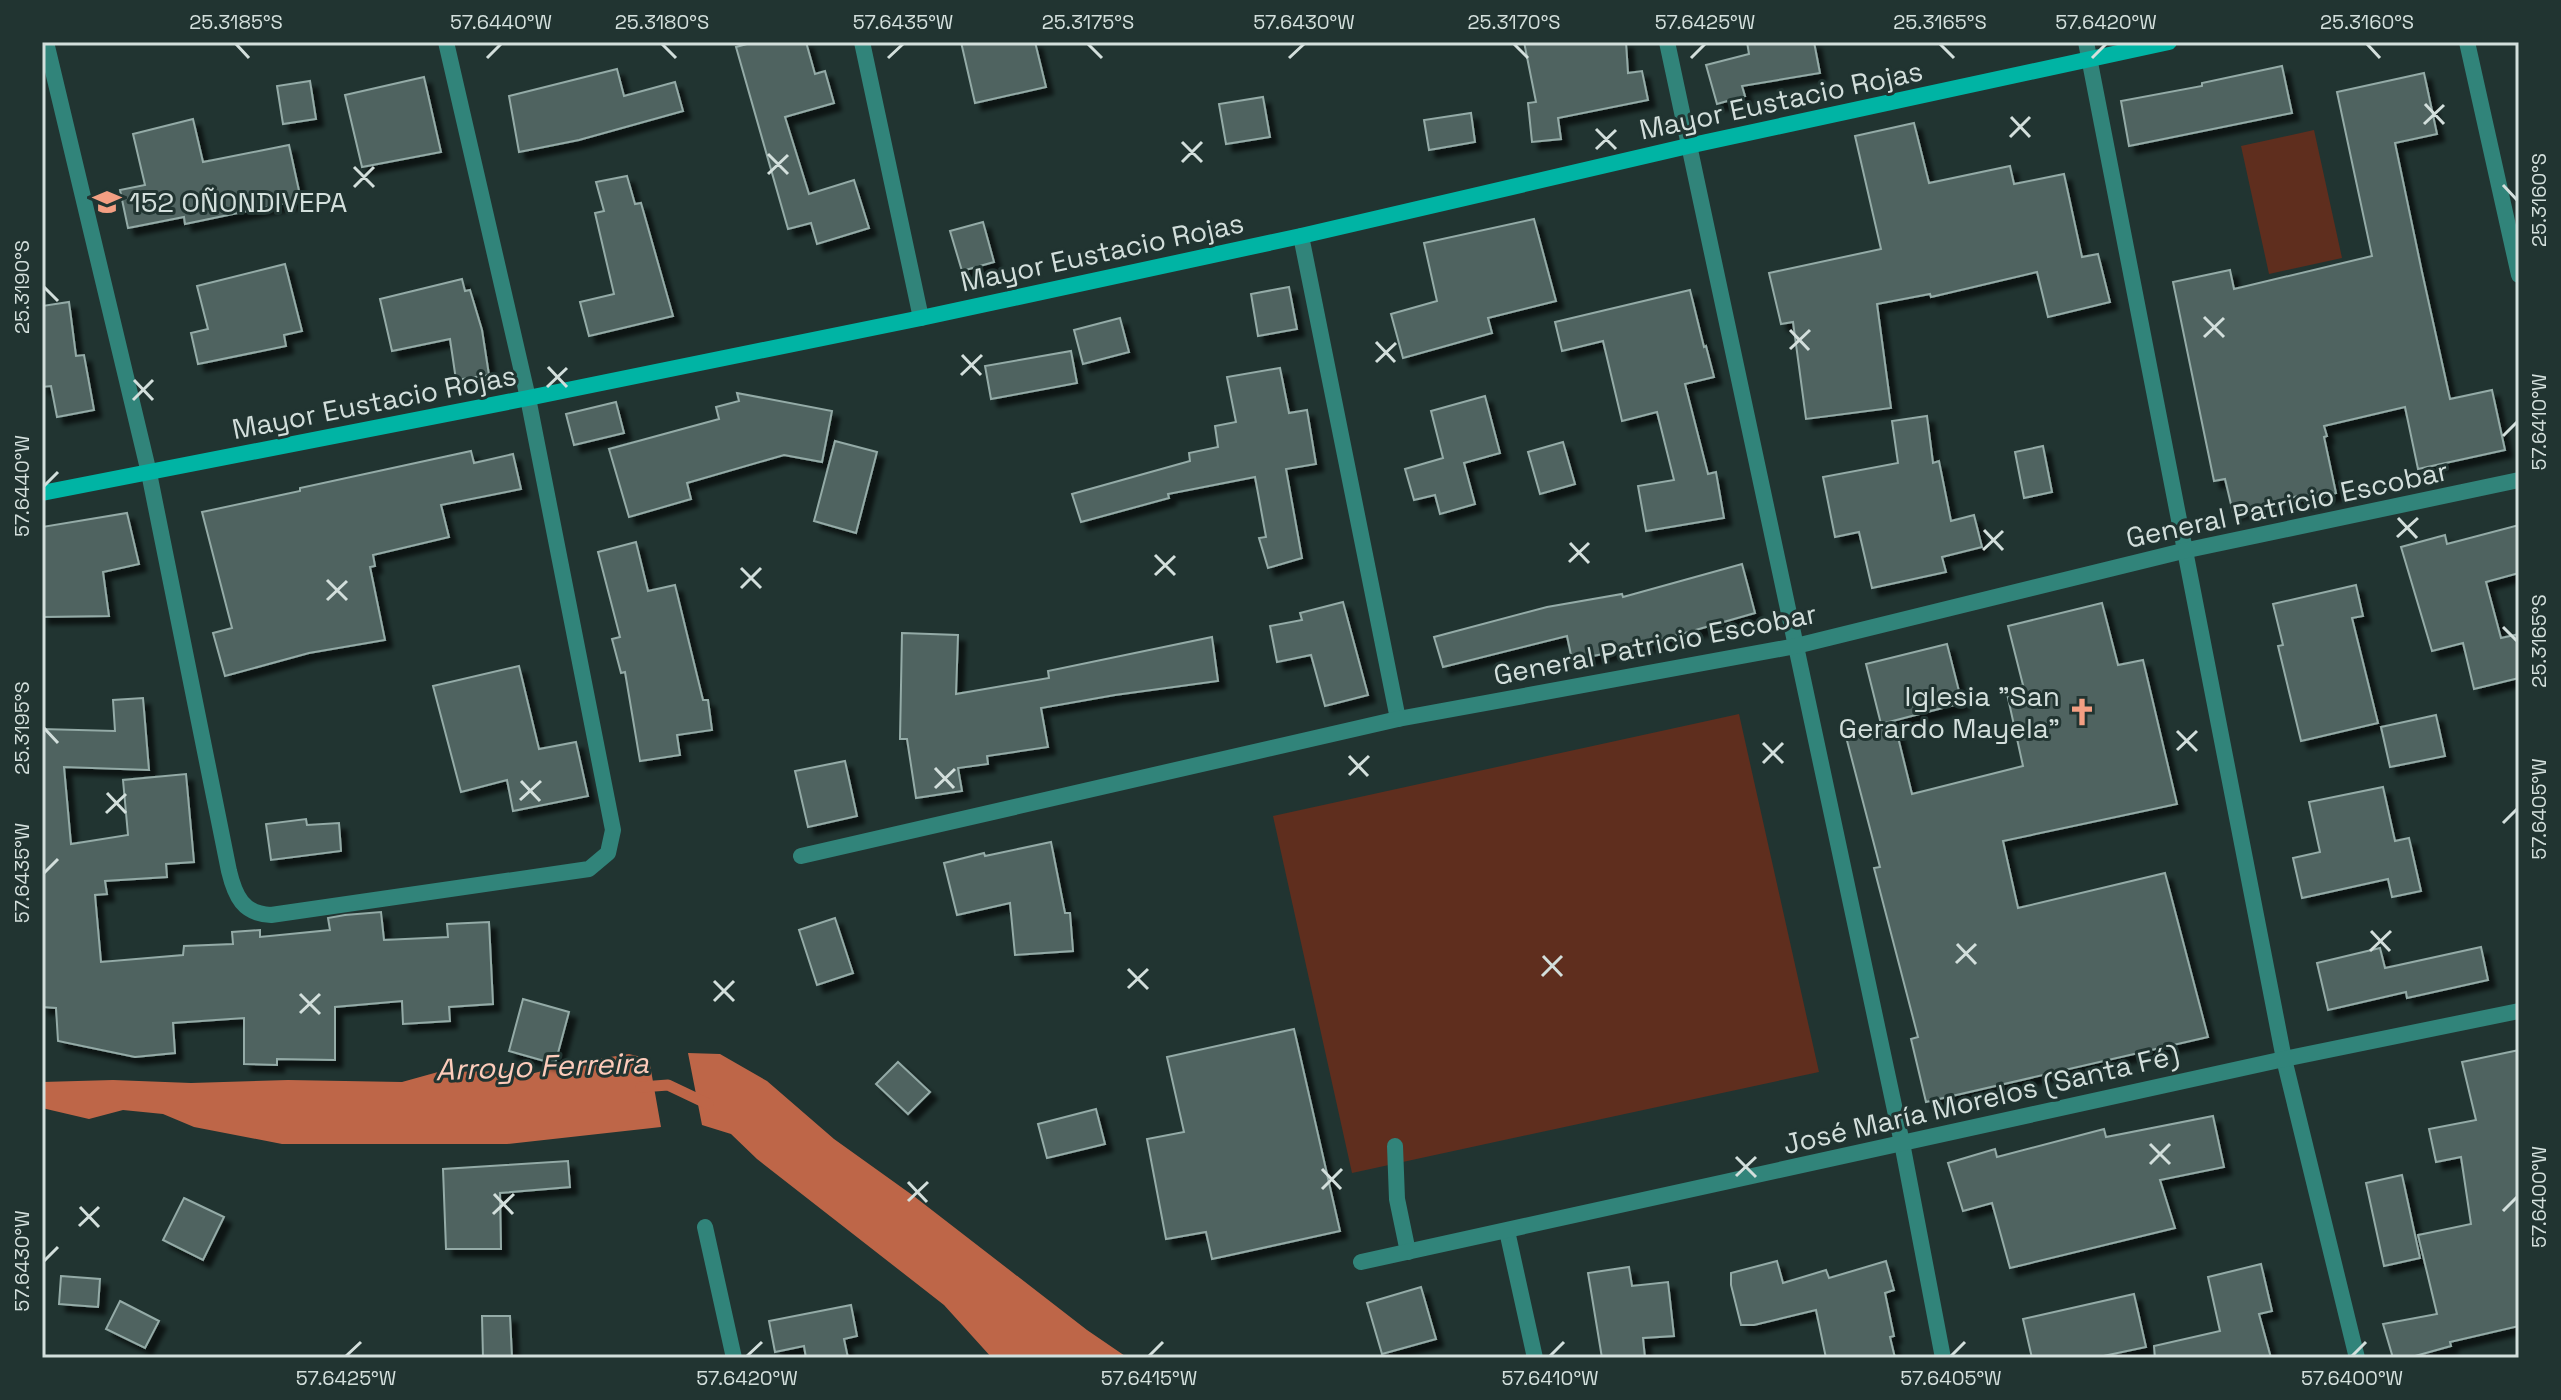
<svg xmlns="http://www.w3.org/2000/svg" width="2561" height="1400" font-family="'Space Grotesk',sans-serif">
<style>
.green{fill:#5f2e1e}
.water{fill:#be6648}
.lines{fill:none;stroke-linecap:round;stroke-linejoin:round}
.stream{stroke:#be6648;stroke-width:11}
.building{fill:#4f6360;stroke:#94aba7;stroke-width:2;filter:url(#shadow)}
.lane{stroke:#31847a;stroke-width:16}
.street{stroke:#31847a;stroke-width:16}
.secondary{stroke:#00b4a4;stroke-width:16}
.ticks{fill:none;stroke:#d3dfdc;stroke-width:3}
.labels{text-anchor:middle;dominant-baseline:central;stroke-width:6;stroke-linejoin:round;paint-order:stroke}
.street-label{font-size:28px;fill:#d3dfdc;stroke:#213431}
.poi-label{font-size:28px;fill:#d3dfdc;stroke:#213431;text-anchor:start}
.water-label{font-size:30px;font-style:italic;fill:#fdccbb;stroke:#213431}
.neatline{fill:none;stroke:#d3dfdc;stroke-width:3}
.ticks-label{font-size:20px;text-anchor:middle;fill:#d3dfdc}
</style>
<defs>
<filter id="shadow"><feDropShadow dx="7" dy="7" stdDeviation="2" flood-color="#0009"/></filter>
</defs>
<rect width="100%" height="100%" fill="#213431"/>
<!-- green -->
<g class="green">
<path d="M2314 130 2342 258 2269 274 2241 146Z"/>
<path d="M1739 714 1819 1072 1352 1173 1273 816Z"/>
</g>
<!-- water -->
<g class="water">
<path d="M688 1053 720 1054 767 1081 834 1139 915 1197 1087 1330 1128 1358H992L944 1305 757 1159 731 1134 702 1125Z"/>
<path d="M629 1054 649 1059 661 1127 507 1144H282L194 1127 163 1114 123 1110 89 1119 42 1108V1082L113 1080 191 1083 288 1080 402 1082 438 1072 509 1071 527 1075 572 1063Z"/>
</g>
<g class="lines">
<!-- stream -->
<path class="stream" d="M641 1087 668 1085 708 1104"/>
</g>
<!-- building -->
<g class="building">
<path d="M754 42H806L815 74 825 71 834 103 785 117 809 194 854 180 869 228 817 244 811 223 788 229 736 47Z"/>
<path d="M961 42H1035L1046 87 975 103Z"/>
<path d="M1524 42H1626L1628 73 1642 71 1648 100 1558 118 1561 139 1532 142 1528 103 1536 102Z"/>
<path d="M1747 42H1814L1820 73 1742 86 1745 96 1717 104 1706 65 1749 54Z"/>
<path d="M2282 66 2292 113 2129 146 2121 101 2202 86V83Z"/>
<path d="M617 69 624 96 675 82 683 111 579 140 519 152 509 96Z"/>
<path d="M2424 73 2437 134 2395 143 2422 272 2450 399 2492 390 2505 450 2418 469 2405 407 2324 426 2327 436 2324 437 2336 493 2305 502 2302 495 2233 513 2225 479 2214 481 2173 282 2230 270 2234 289 2372 256 2337 92Z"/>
<path d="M424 77 441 152 362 167 345 95Z"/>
<path d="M310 81 316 119 283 124 277 86Z"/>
<path d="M1263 97 1270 137 1226 144 1219 104Z"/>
<path d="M1471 113 1475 142 1429 150 1424 120Z"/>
<path d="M193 119 203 162 289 145 301 200 185 224 184 217 128 228 120 190 145 185 133 134Z"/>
<path d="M1914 123 1929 183 2010 166 2014 184 2064 174 2082 257 2098 254 2110 302 2048 317 2037 272 1931 297 1930 294 1877 304 1891 408 1806 419 1793 322 1781 324 1769 273 1881 249 1855 136Z"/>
<path d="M627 176 635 204 641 203 673 316 589 336 580 302 614 294 595 213 604 211 596 182Z"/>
<path d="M1534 219 1556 301 1488 318 1492 333 1403 358 1391 314 1437 301 1424 243Z"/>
<path d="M983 222 994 262 962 271 950 231Z"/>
<path d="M285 264 302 331 284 335 286 346 198 364 191 333 208 329 197 286Z"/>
<path d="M462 279 465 291 470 290 482 330 489 375 456 380 450 339 392 351 380 299Z"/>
<path d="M1289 287 1297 329 1258 336 1251 294Z"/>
<path d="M1690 290 1704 347 1706 346 1714 377 1685 384 1708 474 1716 472 1724 518 1646 531 1638 486 1674 480 1657 412 1622 421 1603 341 1562 351 1555 322Z"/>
<path d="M69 302 76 356 84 355 94 410 57 417 51 386 42 387V306Z"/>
<path d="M1120 318 1129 352 1083 364 1074 330Z"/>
<path d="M1071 351 1077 383 991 399 985 366Z"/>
<path d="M1280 368 1289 413 1307 410 1316 464 1286 469 1302 558 1268 568 1259 538 1266 537 1255 477 1168 494 1169 498 1081 522 1072 494 1190 461 1189 453 1218 447 1215 426 1236 422 1227 377Z"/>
<path d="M737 393 832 411 822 462 784 455 687 483 691 499 629 517 609 449 719 419 716 407 739 401Z"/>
<path d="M1485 396 1500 453 1464 463 1475 504 1440 514 1435 495 1414 500 1405 469 1443 458 1431 411Z"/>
<path d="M616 402 624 433 574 445 566 414Z"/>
<path d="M1927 416 1933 463 1939 461 1951 521 1974 515 1982 547 1942 557 1946 572 1872 588 1859 532 1835 537 1823 477 1898 463 1892 421Z"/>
<path d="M835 441 877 452 856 533 814 521Z"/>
<path d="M1563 442 1575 484 1540 494 1528 452Z"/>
<path d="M2043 446 2052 492 2024 498 2015 452Z"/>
<path d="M471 451 474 463 513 454 521 489 441 505 449 537 373 555 375 566 370 567 385 640 309 653 225 676 213 633 232 628 202 512 300 491V488Z"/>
<path d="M127 513 139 564 103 572 109 616 42 617V527Z"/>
<path d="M2519 525V573L2486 582 2501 638 2519 634V678L2474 689 2463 643 2432 651 2401 547 2445 535 2447 544Z"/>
<path d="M636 542 648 591 675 585 703 700H708L712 730 677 735 680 755 640 761 625 672 621 673 612 639 620 637 598 552Z"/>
<path d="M1742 564 1755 613 1629 649 1572 660 1567 636 1443 667 1434 637 1547 607 1622 594 1623 597Z"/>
<path d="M2356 585 2363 616 2352 618 2378 723 2301 741 2278 646 2283 645 2273 604Z"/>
<path d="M1343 602 1368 695 1325 706 1311 655 1277 662 1270 626 1302 620 1300 613Z"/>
<path d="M2102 603 2118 665 2143 660 2177 804 2003 841 2018 908 2165 873 2208 1037 1926 1102 1911 1039 1918 1037 1874 868 1880 867 1845 733 1894 721 1912 794 2023 766 2006 689 2023 685 2008 626Z"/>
<path d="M902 633 958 635 956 694 1049 678 1048 671 1212 637 1218 681 1115 695 1041 708 1048 747 987 756 988 764 958 768 962 791 916 798 907 739H900Z"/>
<path d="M1947 644 1962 703 1881 724 1866 664Z"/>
<path d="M519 666 539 749 576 742 588 796 513 811 507 780 461 792 433 686Z"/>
<path d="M143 698 149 770 64 767 71 844 128 835 123 780 186 774 194 862 166 864 167 877 105 881 107 894 95 895 101 962 183 955 184 946 233 944 232 932 260 930V937L330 930 328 918 345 915 381 912 384 940 448 937 447 924 489 922 493 1004 449 1007 450 1021 403 1024 402 1001 335 1007V1060L277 1059V1065L244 1064V1018L173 1023 175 1053 135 1057 58 1041 56 1008 42 1007V729L115 731 113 700Z"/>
<path d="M2436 715 2445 756 2390 767 2381 727Z"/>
<path d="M845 761 857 816 808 827 795 771Z"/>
<path d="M2383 787 2395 841 2409 838 2421 891 2392 897 2388 879 2302 898 2293 858 2320 852 2309 802Z"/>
<path d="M306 819 307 825 339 823 341 851 271 860 266 824Z"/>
<path d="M1051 842 1065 913H1070L1073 951 1015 955 1010 903 957 915 944 863 984 853 985 856Z"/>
<path d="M835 918 853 973 817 985 799 930Z"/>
<path d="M2481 947 2488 980 2407 998 2406 992 2328 1010 2317 963 2380 948 2385 968Z"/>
<path d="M523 999 569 1012 555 1064 509 1051Z"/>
<path d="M1294 1029 1340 1231 1212 1259 1206 1232 1166 1239 1147 1139 1184 1132 1167 1057Z"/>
<path d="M2519 1050V1326L2450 1342 2451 1346 2408 1358H2393L2383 1324 2437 1314 2418 1235 2471 1224 2461 1157 2436 1162 2429 1129 2476 1120 2462 1062Z"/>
<path d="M898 1062 930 1092 908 1114 876 1084Z"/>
<path d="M1096 1109 1105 1144 1047 1158 1038 1124Z"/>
<path d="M2213 1116 2224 1167 2160 1180 2175 1228 2010 1268 1992 1203 1963 1211 1948 1163 1995 1149 1997 1157 2104 1129 2106 1137Z"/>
<path d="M568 1161 570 1187 500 1193 501 1249H446L443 1169Z"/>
<path d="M2402 1175 2420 1258 2384 1266 2366 1183Z"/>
<path d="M184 1198 224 1217 203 1260 163 1240Z"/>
<path d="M1777 1261 1783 1283 1826 1270 1829 1278 1886 1261 1894 1290 1885 1293 1894 1336 1890 1337 1895 1358H1826L1816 1310 1754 1325H1741L1731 1285V1273Z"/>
<path d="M2261 1264 2272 1311 2259 1314 2271 1358H2155L2154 1346 2220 1331 2208 1277Z"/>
<path d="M1629 1267 1632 1286 1668 1282 1674 1336 1643 1338 1645 1358H1602L1588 1273Z"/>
<path d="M61 1276 100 1279 98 1307 59 1304Z"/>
<path d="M1421 1287 1436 1339 1382 1354 1367 1303Z"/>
<path d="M2134 1294 2146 1347 2094 1358H2032L2023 1319Z"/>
<path d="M120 1301 159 1321 145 1348 106 1329Z"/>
<path d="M851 1305 857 1336 844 1339 848 1358H806L804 1346 775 1352 769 1321Z"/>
<path d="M482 1316H510L512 1358H483Z"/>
</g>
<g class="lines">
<!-- lane -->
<path class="lane" d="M1395 1146 1397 1199 1408 1252"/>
<!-- street -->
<g class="street">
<path d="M46 42 149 473 229 871C235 896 243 914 271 915L589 869 608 853 613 830 528 398 446 42"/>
<path d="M862 42 921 318"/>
<path d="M1667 42 1902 1143 1943 1358"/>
<path d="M2086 42 2284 1059 2357 1358"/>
<path d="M2467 42 2519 275"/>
<path d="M1301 236 1398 719"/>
<path d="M801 856 1398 719 1796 646 2183 551 2519 480"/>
<path d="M705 1227 734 1358"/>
<path d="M1507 1231 1535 1358"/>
<path d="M1361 1262 2284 1059 2519 1011"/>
</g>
<!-- secondary -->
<path class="secondary" d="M42 493 528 398 921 318 1301 236 1688 146 2169 42"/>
</g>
<!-- ticks -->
<path class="ticks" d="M236 44 249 58M662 44 676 58M1088 44 1102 58M1514 44 1528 58M1940 44 1954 58M2367 44 2380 58M487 58 501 44M888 58 903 44M1289 58 1304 44M1691 58 1705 44M2092 58 2106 44M2425 104 2444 124M2011 117 2030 137M2424 124 2444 105M1596 129 1616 149M2010 137 2030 117M1182 142 1202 162M1596 149 1616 130M768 154 788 174M1182 162 1202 142M354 167 374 187M768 174 788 155M2503 185 2517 200M354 187 374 167M44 287 58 301M2204 317 2224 337M1790 330 1809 350M2204 337 2224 318M1376 342 1395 362M1790 349 1810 330M962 355 981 375M1376 362 1396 343M548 367 567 387M961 375 982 355M134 380 153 400M547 387 567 368M133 400 153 380M2503 436 2517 422M44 486 58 472M2398 518 2417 538M1984 530 2003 550M2397 537 2418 518M1570 543 1589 563M1983 550 2003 531M1155 555 1175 575M1569 562 1589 543M741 568 761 588M1155 575 1175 556M327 580 347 600M741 588 761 568M327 600 347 581M2503 627 2517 641M44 728 58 743M2177 731 2197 751M1763 743 1783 763M2177 750 2197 731M1349 756 1368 776M1763 763 1783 743M935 768 954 788M1349 775 1369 756M521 781 540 801M935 788 955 769M107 793 126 813M520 800 541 781M106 813 126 794M2503 823 2517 809M44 873 58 859M2371 931 2390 951M1957 944 1976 964M2370 951 2391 931M1543 956 1562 976M1956 963 1976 944M1128 969 1148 989M1542 976 1562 956M714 981 734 1001M1128 988 1148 969M300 994 320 1014M714 1001 734 981M300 1013 320 994M2150 1144 2170 1164M1736 1157 1756 1177M2150 1164 2170 1144M1322 1169 1341 1189M1736 1176 1756 1157M908 1182 927 1202M1322 1189 1342 1169M494 1194 513 1214M908 1201 928 1182M80 1207 99 1227M2503 1211 2517 1197M493 1214 514 1194M79 1226 99 1207M44 1261 58 1247M346 1356 361 1342M747 1356 762 1342M1149 1356 1163 1342M1550 1356 1564 1342M1951 1356 1965 1342M2352 1356 2366 1342"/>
<!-- icons -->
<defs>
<symbol id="school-bare" viewBox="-9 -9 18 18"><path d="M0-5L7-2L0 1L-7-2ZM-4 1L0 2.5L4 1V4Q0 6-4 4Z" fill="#f39f83" stroke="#213431" stroke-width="2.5" paint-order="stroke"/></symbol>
<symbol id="church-bare" viewBox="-9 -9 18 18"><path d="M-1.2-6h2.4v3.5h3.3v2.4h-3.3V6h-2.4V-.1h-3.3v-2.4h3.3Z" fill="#f39f83" stroke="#213431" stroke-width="2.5" paint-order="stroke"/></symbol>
</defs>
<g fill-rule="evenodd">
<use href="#school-bare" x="87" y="182" width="40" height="40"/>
<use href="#church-bare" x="2062" y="692" width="40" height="40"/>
</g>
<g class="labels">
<!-- street labels -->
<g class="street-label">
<text transform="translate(1781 100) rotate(-12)">Mayor Eustacio Rojas</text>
<text transform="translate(1102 252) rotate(-12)">Mayor Eustacio Rojas</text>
<text transform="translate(374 402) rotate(-11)">Mayor Eustacio Rojas</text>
<text transform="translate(2287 504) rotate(-12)">General Patricio Escobar</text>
<text transform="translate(1655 644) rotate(-11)">General Patricio Escobar</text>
<text transform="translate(1981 1099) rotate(-13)">José María Morelos (Santa Fé)</text>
</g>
<!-- poi labels -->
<g class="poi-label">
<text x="129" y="202">152 OÑONDIVEPA</text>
<text x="2060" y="696" text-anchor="end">Iglesia "San<tspan x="2060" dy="32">Gerardo Mayela"</tspan></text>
</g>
<!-- water labels -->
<g class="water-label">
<text transform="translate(542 1066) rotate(-2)">Arroyo Ferreira</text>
</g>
</g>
<!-- border -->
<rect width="2561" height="1400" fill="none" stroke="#213431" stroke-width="88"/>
<rect x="44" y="44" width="2473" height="1312" class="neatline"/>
<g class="ticks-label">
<text x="236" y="29">25.3185°S</text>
<text x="501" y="29">57.6440°W</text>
<text x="662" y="29">25.3180°S</text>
<text x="903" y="29">57.6435°W</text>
<text x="1088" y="29">25.3175°S</text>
<text x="1304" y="29">57.6430°W</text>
<text x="1514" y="29">25.3170°S</text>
<text x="1705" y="29">57.6425°W</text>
<text x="1940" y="29">25.3165°S</text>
<text x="2106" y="29">57.6420°W</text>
<text x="2367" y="29">25.3160°S</text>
<text transform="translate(2539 200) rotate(-90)" y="7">25.3160°S</text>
<text transform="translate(22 287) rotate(-90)" y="7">25.3190°S</text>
<text transform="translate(2539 422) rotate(-90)" y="7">57.6410°W</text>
<text transform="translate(22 486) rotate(-90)" y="7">57.6440°W</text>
<text transform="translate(2539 641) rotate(-90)" y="7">25.3165°S</text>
<text transform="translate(22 728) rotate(-90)" y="7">25.3195°S</text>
<text transform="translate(2539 809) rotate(-90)" y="7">57.6405°W</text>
<text transform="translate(22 873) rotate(-90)" y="7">57.6435°W</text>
<text transform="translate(2539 1197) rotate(-90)" y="7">57.6400°W</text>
<text transform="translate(22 1261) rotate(-90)" y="7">57.6430°W</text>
<text x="346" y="1385">57.6425°W</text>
<text x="747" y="1385">57.6420°W</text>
<text x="1149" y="1385">57.6415°W</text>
<text x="1550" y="1385">57.6410°W</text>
<text x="1951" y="1385">57.6405°W</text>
<text x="2352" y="1385">57.6400°W</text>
</g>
</svg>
